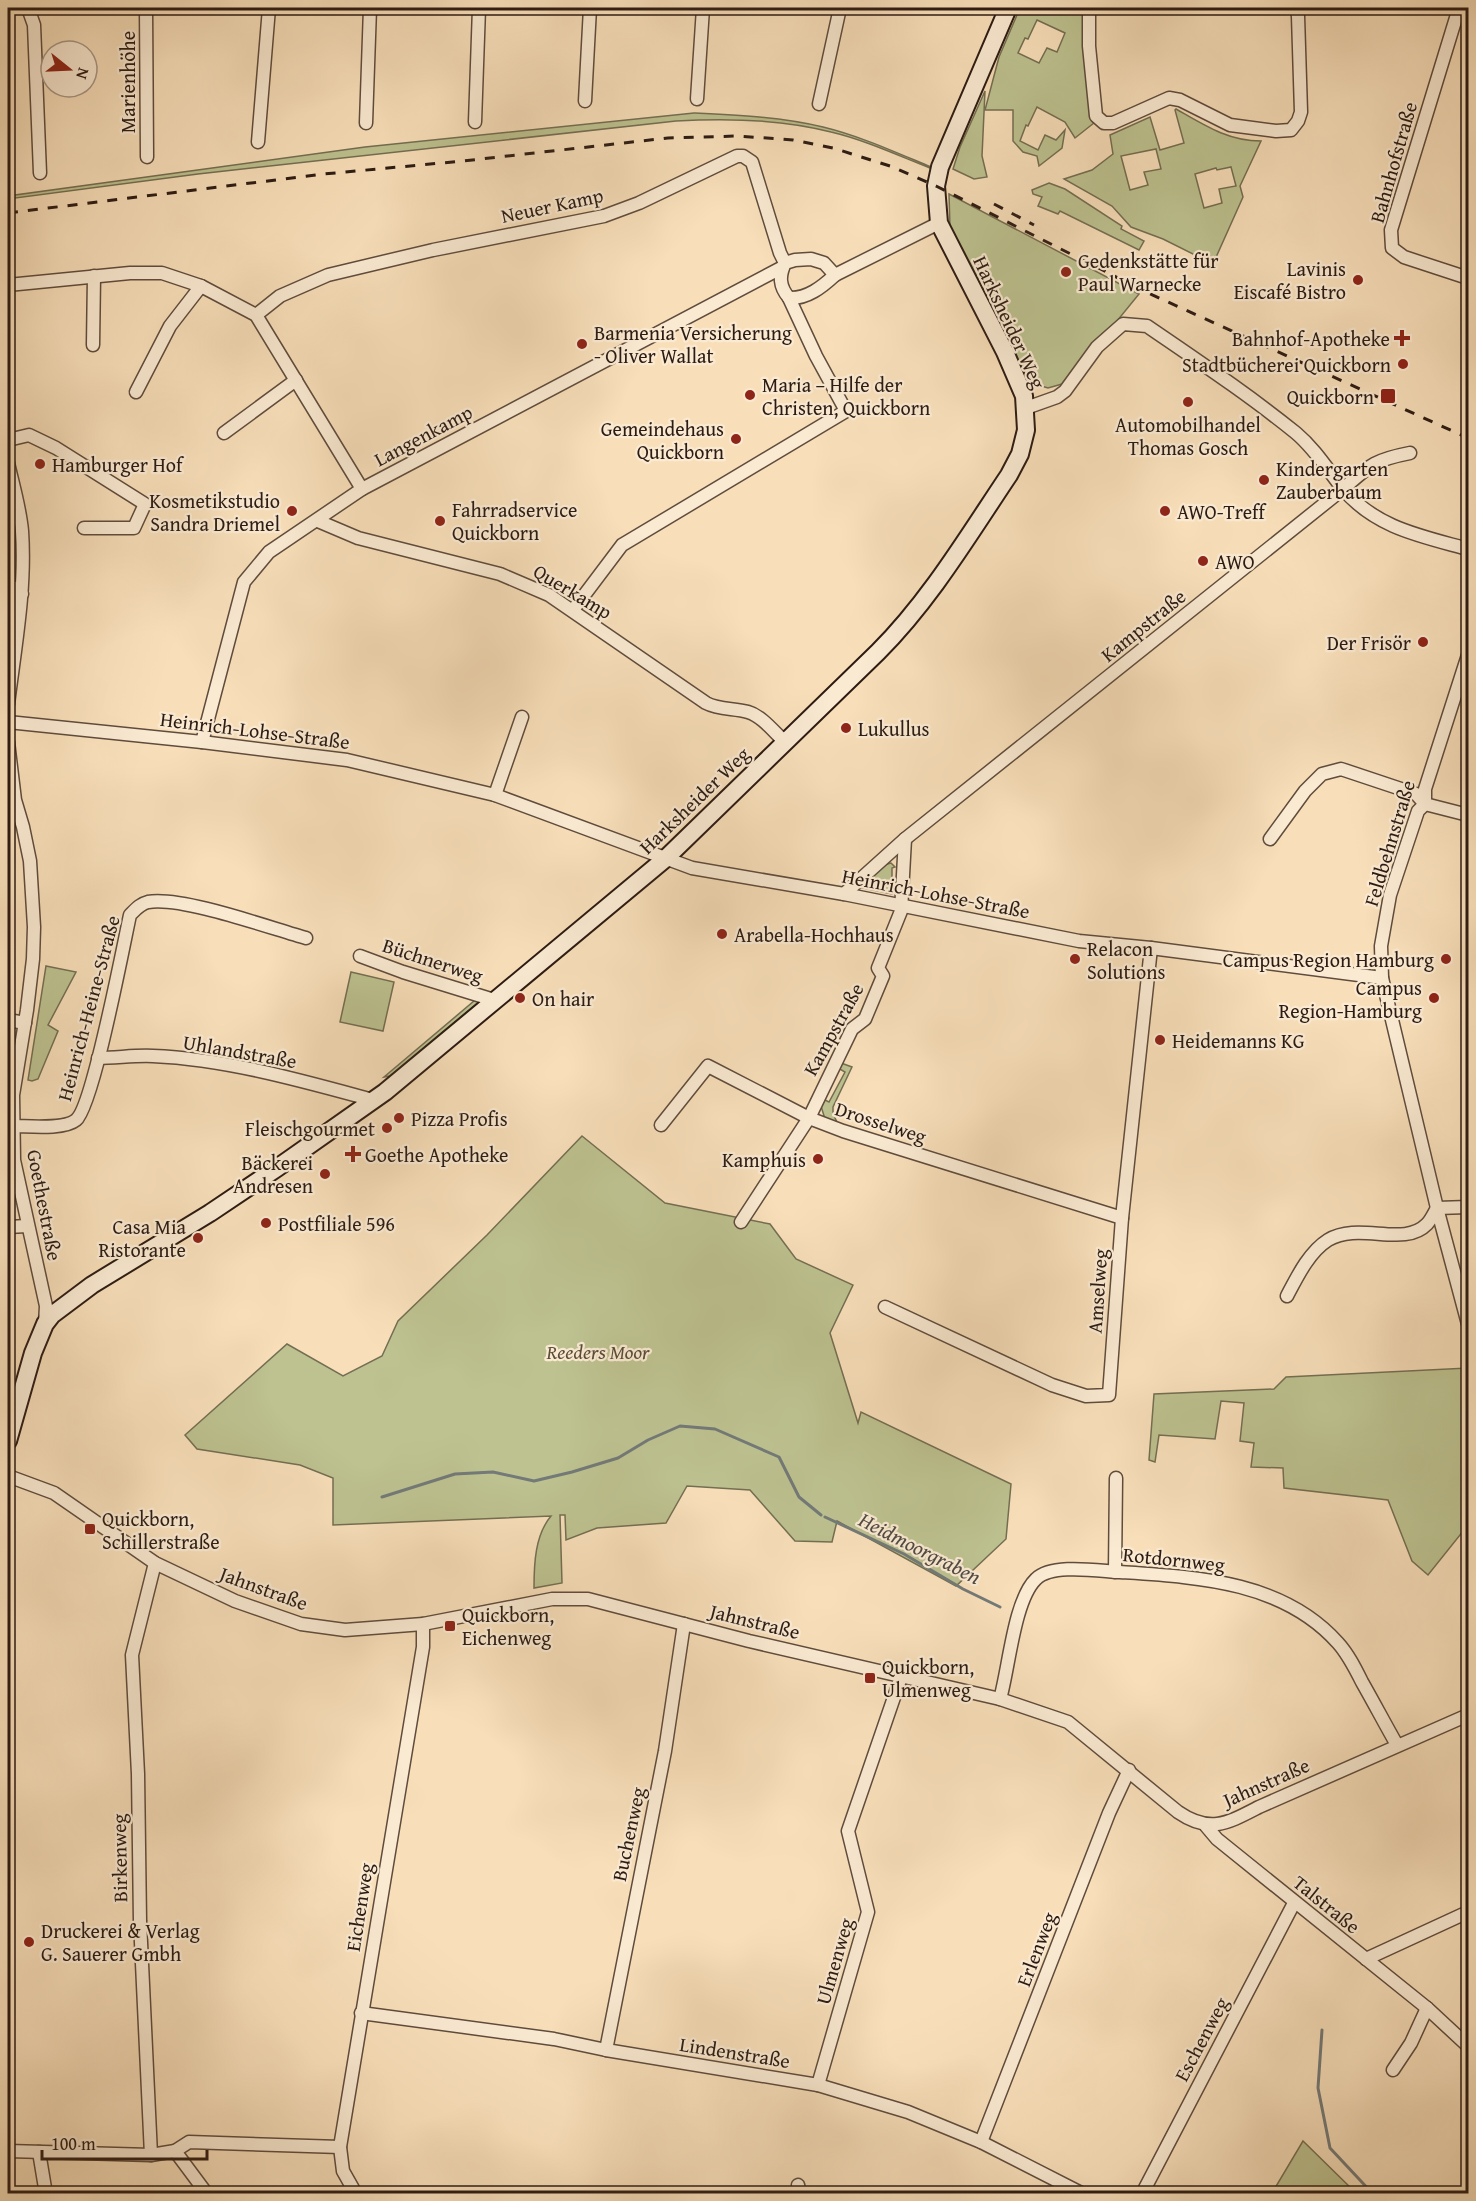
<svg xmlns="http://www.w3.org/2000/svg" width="1476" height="2201" font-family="'Gentium Book Plus',serif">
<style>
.green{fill:#bdc290;stroke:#746e52;stroke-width:1.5;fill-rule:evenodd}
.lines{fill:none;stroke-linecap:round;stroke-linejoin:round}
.stream{stroke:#737a78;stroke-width:3}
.minor-casing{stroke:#5f4c3d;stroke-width:15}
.secondary-casing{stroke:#2c1b13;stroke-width:20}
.minor{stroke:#faead2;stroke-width:12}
.secondary{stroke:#faead2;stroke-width:16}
.rail{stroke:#2c1b13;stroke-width:3;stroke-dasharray:10 10;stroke-linecap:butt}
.poi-dot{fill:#8f2418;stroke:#faead2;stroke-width:2}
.labels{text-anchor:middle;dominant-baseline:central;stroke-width:4.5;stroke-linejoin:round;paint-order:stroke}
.street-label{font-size:20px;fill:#2c1b13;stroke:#faead2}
.poi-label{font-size:20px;fill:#2c1b13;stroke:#faead2;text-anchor:start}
.park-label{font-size:20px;font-style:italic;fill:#584d38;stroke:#faead2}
.water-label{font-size:21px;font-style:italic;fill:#504b45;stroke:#faead2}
</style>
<rect width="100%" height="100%" fill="#f8dfba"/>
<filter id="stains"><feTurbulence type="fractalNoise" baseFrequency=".00333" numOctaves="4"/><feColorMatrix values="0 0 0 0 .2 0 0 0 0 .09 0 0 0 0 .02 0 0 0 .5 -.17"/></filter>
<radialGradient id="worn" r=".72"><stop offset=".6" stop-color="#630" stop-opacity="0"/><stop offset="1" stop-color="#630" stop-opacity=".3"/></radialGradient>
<!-- green -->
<g class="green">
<path d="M1020 8H1089L1099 119 1075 138 1065 122 1037 107 1028 126 1026 125 1020 141 1038 150 1045 135 1056 140 1065 130 1062 148 1039 166 1037 156 1023 152 1013 141V110H985L999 57ZM1037 20 1065 33 1057 52 1047 48 1039 63 1018 53 1025 38 1028 39Z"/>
<path d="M985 91 982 156 987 177 974 179 953 169 960 147Z"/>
<path d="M1176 109C1204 125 1228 141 1261 141L1240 186 1243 197 1213 264 1163 239 1131 227 1112 206 1064 179 1092 170 1113 154 1110 135 1150 117 1160 150 1184 143 1175 110ZM1156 149 1161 169 1144 172 1148 185 1130 190 1121 156ZM1231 167 1236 186 1219 189 1222 203 1204 208 1195 174 1216 168 1217 170Z"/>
<path d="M694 113C737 115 781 117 823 127 860 136 895 152 931 167L930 168C897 155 865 140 831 132 781 119 727 118 676 121L198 174 8 199V196L365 147Z"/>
<path d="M1049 183 1065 189 1122 226 1121 229 1144 241 1139 250 1060 211 1058 214 1038 206 1042 197 1033 194 1032 190Z"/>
<path d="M949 194 1139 294 1117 321 1094 341 1062 384 1048 388 1031 383 1017 361 950 228Z"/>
<path d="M891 863 895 867 892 868V879L896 882 892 894 863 888V885C871 878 880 865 891 863Z"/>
<path d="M46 966 76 972 48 1025 58 1031 38 1079 32 1081 28 1080Z"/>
<path d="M351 972 394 982 383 1031 340 1022Z"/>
<path d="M474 1001H480L390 1076 384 1077Z"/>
<path d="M841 1063 852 1067 833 1107V1114L837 1122 825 1119 820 1103 823 1099 829 1102 845 1072 838 1068Z"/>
<path d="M582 1136 665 1203 770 1224 796 1259 853 1285 830 1333 858 1423 861 1412 1011 1484 1006 1539 956 1586 837 1521 832 1542 795 1541 750 1490 687 1486 666 1523 597 1528 566 1540 565 1515H560L562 1583 534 1588C534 1564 535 1535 551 1516L333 1525V1478L300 1465 197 1449 185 1435 287 1344 343 1376 382 1356 398 1321 487 1235Z"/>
<path d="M1468 1368V1525L1428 1575 1412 1561 1388 1500 1284 1488 1283 1468 1251 1467 1254 1443 1240 1441 1244 1403 1221 1401 1215 1439 1159 1435 1155 1462 1149 1460 1154 1394 1274 1389 1286 1377Z"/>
<path d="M1303 2141 1356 2193H1272Z"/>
</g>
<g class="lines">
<!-- stream -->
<g class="stream">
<path d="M382 1497 455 1474 493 1472 534 1481 572 1472 618 1458 648 1440 680 1426 715 1429 779 1457 799 1497 821 1515"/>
<path d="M825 1517 904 1554 963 1589 1000 1607"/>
<path d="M1322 2030 1318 2088 1330 2148 1373 2194"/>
</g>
<defs>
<g id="minor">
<path d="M28 8 34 25 40 173"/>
<path d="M146 8 147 157"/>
<path d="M1089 8V46L1096 116 1104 123H1113L1169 98 1180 100 1230 125 1276 131 1291 130 1298 121 1301 112 1298 16 1296 8"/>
<path d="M1459 8 1391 230 1392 248 1404 257 1468 278"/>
<path d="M697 99 703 8"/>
<path d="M585 101 590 8"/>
<path d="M819 104 840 8"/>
<path d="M475 122 479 8"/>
<path d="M366 123 370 8"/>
<path d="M258 142 269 8"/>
<path d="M811 259 824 263 835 275C822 287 807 299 789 298 779 286 779 276 785 263L795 260Z"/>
<path d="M835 275 939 223"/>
<path d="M8 285 130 273H162L201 286 256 315 362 489"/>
<path d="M256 315 280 296 328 275 433 250 604 216 639 203 737 156H743L752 162 780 253 785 263"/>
<path d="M93 345 94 276"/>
<path d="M136 392 170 326 201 286"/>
<path d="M1026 408 1057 397 1065 391 1097 347 1123 324 1147 326C1198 361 1249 395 1296 433 1315 449 1328 470 1343 489 1376 528 1421 536 1468 549"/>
<path d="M224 433 296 380"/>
<path d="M8 440 29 435 56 448 145 504 134 528H84"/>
<path d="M8 463C13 485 20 508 22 531 26 589 15 647 8 704"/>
<path d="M318 521 358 538 500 574 549 595 706 703C719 710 734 708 748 712 762 716 774 732 785 742"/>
<path d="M8 584 22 594"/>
<path d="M573 610 622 545 846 411 816 356 789 298"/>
<path d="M1468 655 1425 789V804L1418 811 1390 895 1381 946 1382 978 1437 1208 1468 1324"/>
<path d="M8 722 202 742 347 760 495 795 692 868 844 894 1079 941 1151 948 1382 978"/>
<path d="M8 742 15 800 23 827 30 861 34 927 33 959 27 1010 13 1095 14 1160 46 1306 45 1324"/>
<path d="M202 742 244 582 269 552 362 489 783 267"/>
<path d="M495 795 522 717"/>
<path d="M1425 804 1468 815"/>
<path d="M1270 839 1305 791 1322 774 1341 769 1416 794 1425 804"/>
<path d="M844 894 905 839 1343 489C1370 465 1374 460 1410 453"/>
<path d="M360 956 403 972 494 1000"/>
<path d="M8 1020 25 1023"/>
<path d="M98 1058C117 1058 135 1055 153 1056 226 1059 303 1081 373 1100"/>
<path d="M661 1125 708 1066 809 1118 843 1131 1122 1218"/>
<path d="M13 1126C28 1126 64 1130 76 1120 93 1106 123 947 130 915 136 909 140 904 148 902 182 896 270 928 306 938"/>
<path d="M1437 1208 1468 1207"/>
<path d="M741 1222 809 1118 852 1029 865 1019 883 976 878 968 901 911 905 839"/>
<path d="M8 1227 27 1226"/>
<path d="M1287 1296C1297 1277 1309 1252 1328 1240 1359 1221 1404 1248 1427 1224 1431 1220 1434 1213 1437 1208"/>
<path d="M885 1307 1052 1385 1086 1396 1109 1395 1122 1218 1151 948"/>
<path d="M8 1476 54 1493 155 1563 235 1601 301 1624 345 1630 423 1624 552 1599H588L749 1641 1000 1699 1068 1722 1178 1812C1210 1834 1228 1823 1259 1807L1468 1715"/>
<path d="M1115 1572 1116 1478"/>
<path d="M1000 1699C1009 1668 1014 1600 1036 1579 1052 1563 1099 1571 1120 1572 1197 1577 1283 1581 1338 1643 1348 1654 1355 1668 1362 1682 1374 1703 1385 1724 1397 1745"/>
<path d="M1206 1826 1217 1839 1427 2008 1468 2046"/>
<path d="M1366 1959 1468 1912"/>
<path d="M361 2013 554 2039 606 2050 818 2085 908 2112 981 2142 1083 2194"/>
<path d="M606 2050 665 1751 684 1624"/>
<path d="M1393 2070 1411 2043 1427 2008"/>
<path d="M818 2085 868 1912 848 1831 901 1677"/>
<path d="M981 2142 1109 1813 1129 1770"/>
<path d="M8 2151 151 2155 175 2151 189 2142 340 2147"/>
<path d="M175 2151 207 2194"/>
<path d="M39 2152 46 2194"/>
<path d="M151 2155 140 1921 138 1774 132 1655 155 1563"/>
<path d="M798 2185 800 2194"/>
<path d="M356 2194 343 2171 340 2147 423 1647V1624"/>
<path d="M1142 2194 1294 1903"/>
</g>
<path id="secondary" d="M8 1441 33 1353 45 1324 52 1315 92 1285 210 1213 277 1168 385 1092 665 859 878 652C930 600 968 536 1009 475L1020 454 1026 430 1024 396 1005 352 939 223 936 186 940 167 1008 8"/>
</defs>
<!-- minor casing -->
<use href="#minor" class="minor-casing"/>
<!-- secondary casing -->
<use href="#secondary" class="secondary-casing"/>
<!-- minor -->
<use href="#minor" class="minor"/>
<!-- secondary -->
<use href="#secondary" class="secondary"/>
<!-- rail -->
<g class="rail">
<path d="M994 204 1034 225"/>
<path d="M8 213 324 174 463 161 668 138 738 136 793 140 833 148 890 166 936 186 1146 292 1468 438"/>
</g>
</g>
<!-- markers -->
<g class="poi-dot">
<circle cx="1066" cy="272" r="6"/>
<circle cx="1358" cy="280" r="6"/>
<path d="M1399 329h6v6h6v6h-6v6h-6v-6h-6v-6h6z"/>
<circle cx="582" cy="344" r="6"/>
<circle cx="1403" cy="364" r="6"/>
<circle cx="750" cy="395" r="6"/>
<rect x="1380" y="388" width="16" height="16" rx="3"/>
<circle cx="1188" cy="402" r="6"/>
<circle cx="736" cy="439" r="6"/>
<circle cx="40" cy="464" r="6"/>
<circle cx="1264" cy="480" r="6"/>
<circle cx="292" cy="511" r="6"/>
<circle cx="1165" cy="511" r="6"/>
<circle cx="440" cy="521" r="6"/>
<circle cx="1203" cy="561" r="6"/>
<circle cx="1423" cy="642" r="6"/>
<circle cx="846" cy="728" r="6"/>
<circle cx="722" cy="934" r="6"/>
<circle cx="1075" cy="959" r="6"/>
<circle cx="1446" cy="959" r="6"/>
<circle cx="520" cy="998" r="6"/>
<circle cx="1434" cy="998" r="6"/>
<circle cx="1160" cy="1040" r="6"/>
<circle cx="399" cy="1118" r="6"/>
<circle cx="387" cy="1128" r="6"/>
<path d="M350 1145h6v6h6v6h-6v6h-6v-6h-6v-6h6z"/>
<circle cx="818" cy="1159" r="6"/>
<circle cx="325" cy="1174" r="6"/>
<circle cx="266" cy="1223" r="6"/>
<circle cx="198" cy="1238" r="6"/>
<rect x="84" y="1523" width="12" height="12" rx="3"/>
<rect x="444" y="1620" width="12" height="12" rx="3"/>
<rect x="864" y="1672" width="12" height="12" rx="3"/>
<circle cx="29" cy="1942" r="6"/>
</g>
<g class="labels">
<!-- street labels -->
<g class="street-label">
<text transform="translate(127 82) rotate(-90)">Marienhöhe</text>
<text transform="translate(1393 162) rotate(-74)">Bahnhofstraße</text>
<text transform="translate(552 205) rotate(-12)">Neuer Kamp</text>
<text transform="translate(1010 322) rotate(65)">Harksheider Weg</text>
<text transform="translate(423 435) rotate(-28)">Langenkamp</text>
<text transform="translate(573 591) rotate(31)">Querkamp</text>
<text transform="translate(1143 625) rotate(-39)">Kampstraße</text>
<text transform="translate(255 730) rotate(7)">Heinrich-Lohse-Straße</text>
<text transform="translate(694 800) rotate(-44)">Harksheider Weg</text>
<text transform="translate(1389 843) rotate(-73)">Feldbehnstraße</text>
<text transform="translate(936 893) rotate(11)">Heinrich-Lohse-Straße</text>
<text transform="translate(433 960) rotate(18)">Büchnerweg</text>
<text transform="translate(88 1008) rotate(-75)">Heinrich-Heine-Straße</text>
<text transform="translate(833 1029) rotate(-61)">Kampstraße</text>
<text transform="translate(240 1051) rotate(10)">Uhlandstraße</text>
<text transform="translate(881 1122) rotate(18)">Drosselweg</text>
<text transform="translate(45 1205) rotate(79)">Goethestraße</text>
<text transform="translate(1097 1291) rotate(-86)">Amselweg</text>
<text transform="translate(1174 1559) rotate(6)">Rotdornweg</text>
<text transform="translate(264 1588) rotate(20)">Jahnstraße</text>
<text transform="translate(755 1621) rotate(14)">Jahnstraße</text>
<text transform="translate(1266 1782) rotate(-24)">Jahnstraße</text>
<text transform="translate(628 1834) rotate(-78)">Buchenweg</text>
<text transform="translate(119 1858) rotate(-91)">Birkenweg</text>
<text transform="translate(1327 1904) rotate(39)">Talstraße</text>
<text transform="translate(359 1907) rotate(-81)">Eichenweg</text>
<text transform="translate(1036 1949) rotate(-69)">Erlenweg</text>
<text transform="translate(834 1961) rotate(-74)">Ulmenweg</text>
<text transform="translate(1201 2039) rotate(-62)">Eschenweg</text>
<text transform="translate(735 2052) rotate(9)">Lindenstraße</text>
</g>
<!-- poi labels -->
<g class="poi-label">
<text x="1078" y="260">Gedenkstätte für<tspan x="1078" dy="23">Paul Warnecke</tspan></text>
<text x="1346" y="268" text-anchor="end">Lavinis<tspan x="1346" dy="23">Eiscafé Bistro</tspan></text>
<text x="594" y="332">Barmenia Versicherung<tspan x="594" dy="23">- Oliver Wallat</tspan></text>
<text x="1390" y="338" text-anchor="end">Bahnhof-Apotheke</text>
<text x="1391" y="364" text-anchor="end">Stadtbücherei Quickborn</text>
<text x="762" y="384">Maria – Hilfe der<tspan x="762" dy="23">Christen, Quickborn</tspan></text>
<text x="1374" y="396" text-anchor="end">Quickborn</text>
<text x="1188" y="424" text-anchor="middle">Automobilhandel<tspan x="1188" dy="23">Thomas Gosch</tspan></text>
<text x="724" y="428" text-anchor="end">Gemeindehaus<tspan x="724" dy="23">Quickborn</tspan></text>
<text x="52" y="464">Hamburger Hof</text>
<text x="1276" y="468">Kindergarten<tspan x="1276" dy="23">Zauberbaum</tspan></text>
<text x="280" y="500" text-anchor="end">Kosmetikstudio<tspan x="280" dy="23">Sandra Driemel</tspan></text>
<text x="452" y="509">Fahrradservice<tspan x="452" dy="23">Quickborn</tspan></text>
<text x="1177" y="511">AWO-Treff</text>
<text x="1215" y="561">AWO</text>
<text x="1411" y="642" text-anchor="end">Der Frisör</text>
<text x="858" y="728">Lukullus</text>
<text x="734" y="934">Arabella-Hochhaus</text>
<text x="1087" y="948">Relacon<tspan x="1087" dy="23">Solutions</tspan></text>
<text x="1434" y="959" text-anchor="end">Campus Region Hamburg</text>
<text x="1422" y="987" text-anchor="end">Campus<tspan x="1422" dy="23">Region-Hamburg</tspan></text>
<text x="532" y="998">On hair</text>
<text x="1172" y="1040">Heidemanns KG</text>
<text x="411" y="1118">Pizza Profis</text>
<text x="375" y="1128" text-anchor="end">Fleischgourmet</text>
<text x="365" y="1154">Goethe Apotheke</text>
<text x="806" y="1159" text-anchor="end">Kamphuis</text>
<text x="313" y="1162" text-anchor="end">Bäckerei<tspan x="313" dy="23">Andresen</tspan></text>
<text x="278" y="1223">Postfiliale 596</text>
<text x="186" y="1226" text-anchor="end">Casa Mia<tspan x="186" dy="23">Ristorante</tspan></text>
<text x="102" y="1518">Quickborn,<tspan x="102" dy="23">Schillerstraße</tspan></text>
<text x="462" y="1614">Quickborn,<tspan x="462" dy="23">Eichenweg</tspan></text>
<text x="882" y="1666">Quickborn,<tspan x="882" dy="23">Ulmenweg</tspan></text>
<text x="41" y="1930">Druckerei &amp; Verlag<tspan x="41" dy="23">G. Sauerer Gmbh</tspan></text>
</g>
<!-- park labels -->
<g class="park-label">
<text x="598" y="1351">Reeders Moor</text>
</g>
<!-- water labels -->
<g class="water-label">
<text transform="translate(920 1548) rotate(27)">Heidmoorgraben</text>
</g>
</g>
<!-- margin -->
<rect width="1476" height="2201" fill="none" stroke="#f8dfba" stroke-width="30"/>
<rect x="9" y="9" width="1458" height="2183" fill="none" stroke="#2c1b13" stroke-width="3"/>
<rect x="15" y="15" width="1446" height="2171" fill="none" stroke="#2c1b13" stroke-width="1.5"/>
<!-- north arrow -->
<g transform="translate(69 69) rotate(108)"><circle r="28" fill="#faead2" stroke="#a89786" stroke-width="1.5"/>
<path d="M0-4.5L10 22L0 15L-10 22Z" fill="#8f2418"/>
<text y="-9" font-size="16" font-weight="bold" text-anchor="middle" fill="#2c1b13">N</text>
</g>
<!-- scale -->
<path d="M42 2150v9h165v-9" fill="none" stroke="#2c1b13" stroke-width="3"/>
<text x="51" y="2150" font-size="18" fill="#2c1b13" stroke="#faead2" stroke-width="4.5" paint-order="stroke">100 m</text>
<rect width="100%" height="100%" filter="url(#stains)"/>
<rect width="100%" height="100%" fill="url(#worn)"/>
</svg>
